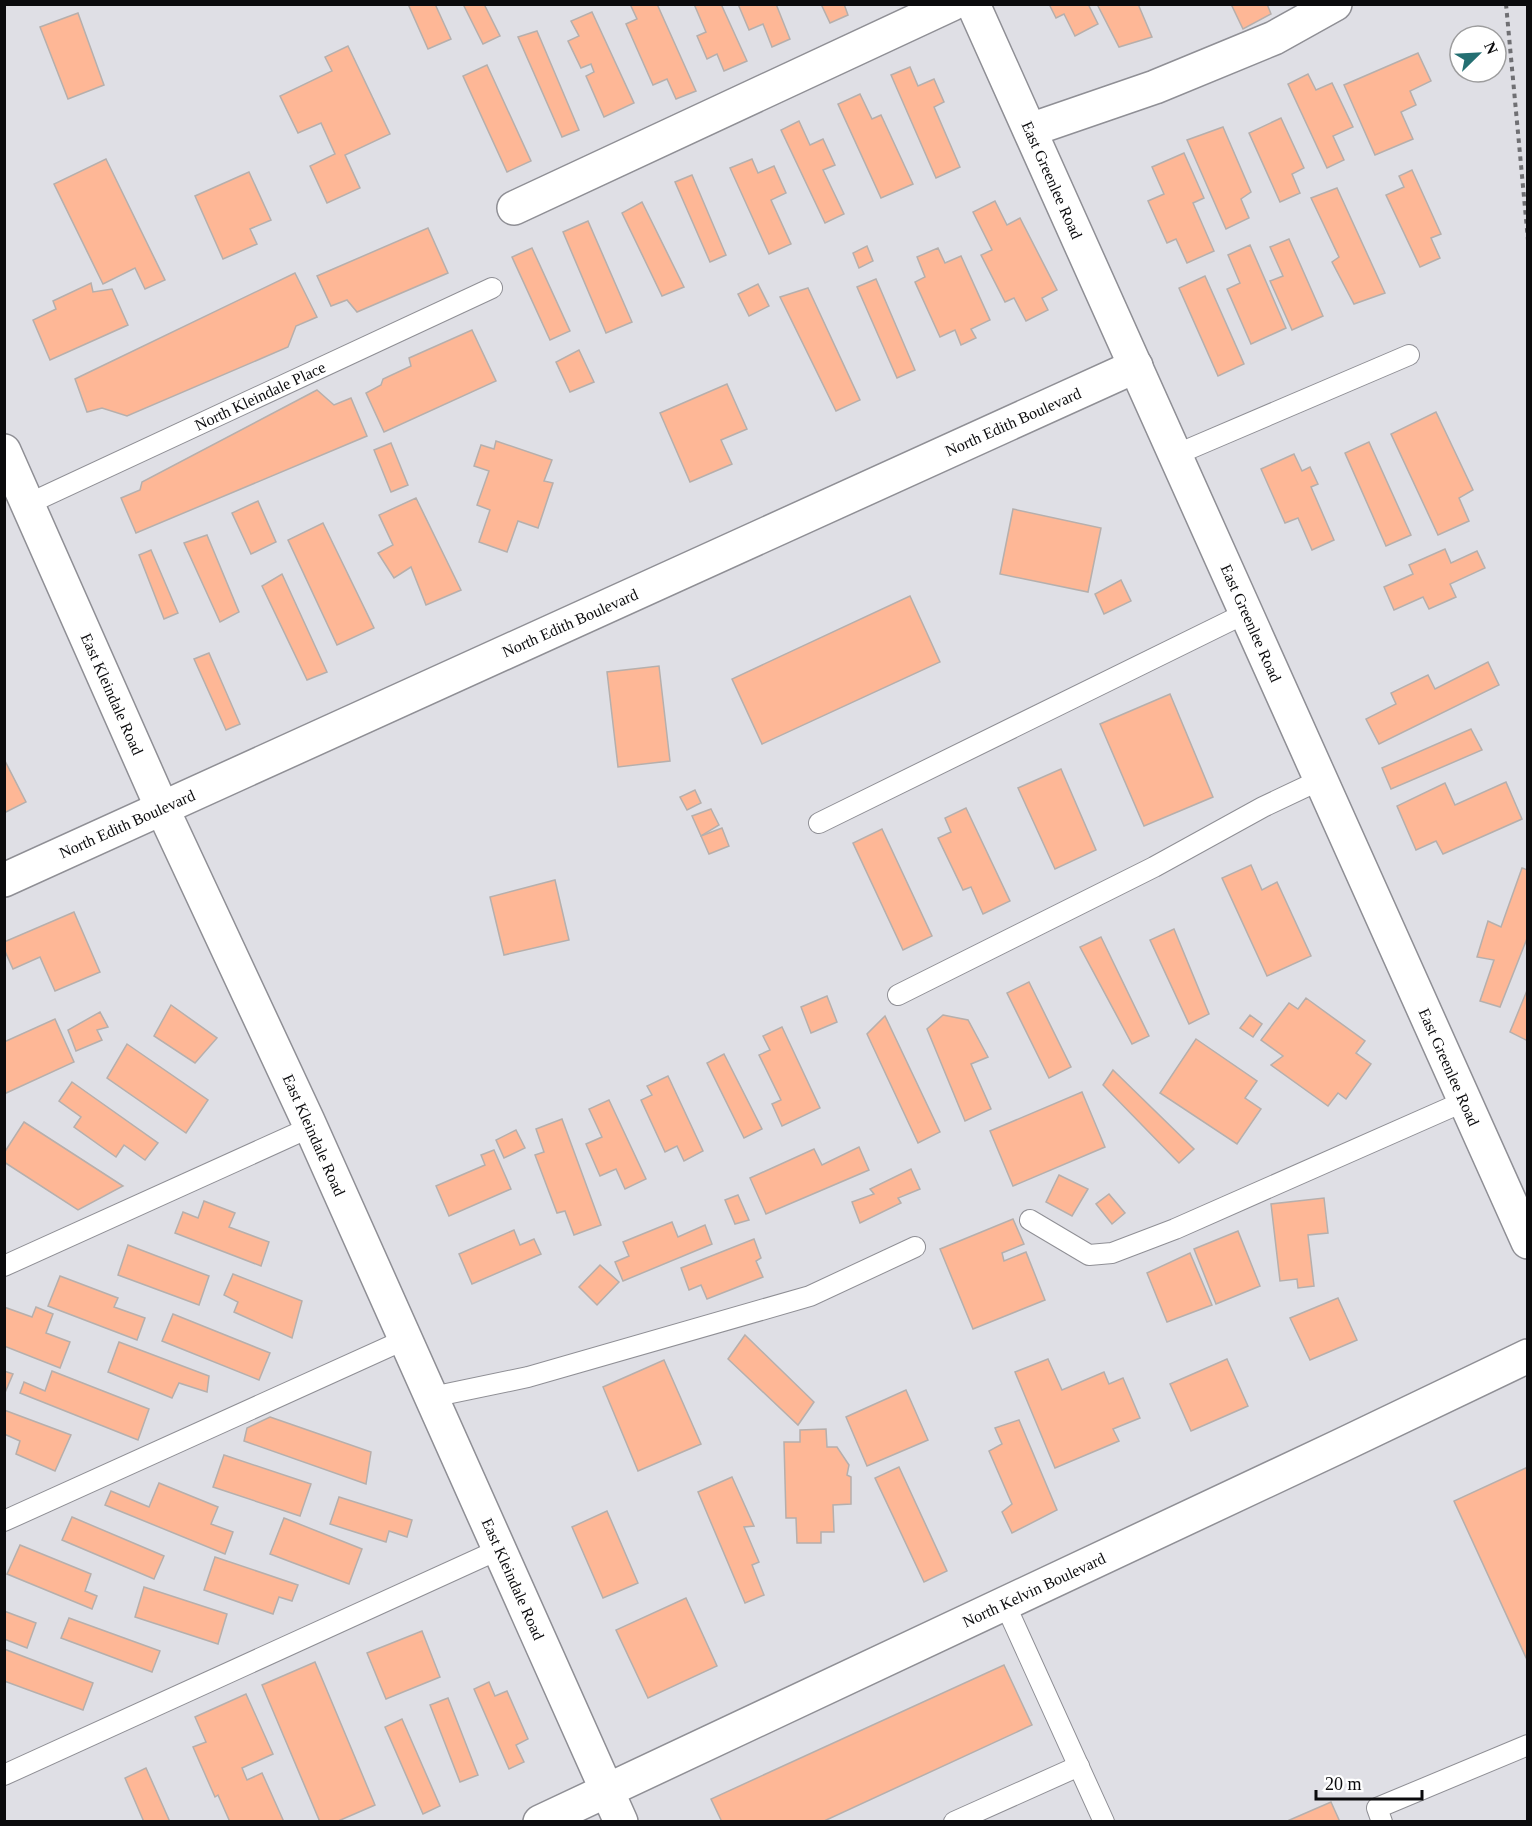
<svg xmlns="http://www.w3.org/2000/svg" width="1532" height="1826" font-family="Georgia,serif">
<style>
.building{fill:#feb796;stroke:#b6afac;stroke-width:1.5}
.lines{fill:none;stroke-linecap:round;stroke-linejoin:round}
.lane-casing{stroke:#8f8f95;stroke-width:22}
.street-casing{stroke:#8f8f95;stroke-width:36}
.path{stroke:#6f6f73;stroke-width:4;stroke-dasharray:4.5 4.5;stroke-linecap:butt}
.lane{stroke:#fff;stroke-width:20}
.street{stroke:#fff;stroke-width:33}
.labels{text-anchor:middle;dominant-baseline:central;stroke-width:6;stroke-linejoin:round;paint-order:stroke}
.street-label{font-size:16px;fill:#0b0b0d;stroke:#fff}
</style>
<rect width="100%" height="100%" fill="#dfdfe5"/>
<!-- building -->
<g class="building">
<path d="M408 4H435L451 39 428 49Z"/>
<path d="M463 4H484L500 36 483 44Z"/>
<path d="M630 4H657L696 91 676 99 667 79 653 85 626 24 637 19Z"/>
<path d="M694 4H721L747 61 724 71 717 54 707 59 697 36 706 32Z"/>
<path d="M738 4H776L790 39 772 47 763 24 749 30Z"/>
<path d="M821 4H844L848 15 830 23Z"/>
<path d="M1049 4H1088L1098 24 1075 36 1064 14 1056 18Z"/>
<path d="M1097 4H1138L1152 37 1119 47Z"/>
<path d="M1231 4H1267L1271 14 1243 29Z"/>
<path d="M592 12 634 103 604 117 586 76 594 72 591 64 581 68 568 41 579 36 571 21Z"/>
<path d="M78 13 104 85 68 99 40 27Z"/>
<path d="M537 31 579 130 562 137 518 37Z"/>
<path d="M348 46 390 134 345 155 360 188 327 203 310 166 335 154 321 123 298 133 280 96 332 71 325 57Z"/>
<path d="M1418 53 1431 81 1410 91 1416 105 1401 112 1413 139 1375 155 1344 85Z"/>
<path d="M487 65 531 161 507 172 463 76Z"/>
<path d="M910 67 918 86 934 79 944 102 934 107 960 167 936 178 891 75Z"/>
<path d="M1308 74 1316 90 1332 83 1353 127 1333 136 1344 160 1327 168 1288 84Z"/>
<path d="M860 94 872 119 881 115 913 184 881 198 838 104Z"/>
<path d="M1281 118 1304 168 1292 174 1300 193 1280 202 1249 133Z"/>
<path d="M799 121 810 145 823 139 835 165 823 170 844 214 825 223 781 130Z"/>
<path d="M1223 127 1251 192 1241 199 1249 218 1226 229 1187 140Z"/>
<path d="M1184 153 1204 198 1193 203 1214 251 1187 263 1176 239 1167 243 1148 201 1164 194 1152 167Z"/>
<path d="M106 159 165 280 145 289 135 268 103 284 54 184Z"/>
<path d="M752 159 758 173 774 166 786 193 771 200 791 244 769 254 730 168Z"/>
<path d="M1412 170 1441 234 1431 238 1440 258 1420 267 1386 195 1404 187 1399 176Z"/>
<path d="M249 172 271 220 250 229 257 244 223 259 195 196Z"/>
<path d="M692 175 726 255 710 262 675 182Z"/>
<path d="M1337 188 1385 293 1354 304 1332 262 1339 257 1311 198Z"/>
<path d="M995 201 1007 225 1020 218 1057 290 1042 298 1048 310 1026 321 1014 298 1005 302 981 255 992 250 973 212Z"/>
<path d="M642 202 684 287 662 296 622 213Z"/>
<path d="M588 221 632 322 606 333 563 232Z"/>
<path d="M428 228 448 273 357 312 347 300 331 306 317 276Z"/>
<path d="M1289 239 1323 316 1292 330 1270 281 1283 276 1270 247Z"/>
<path d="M1250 245 1286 328 1251 344 1227 289 1240 283 1228 255Z"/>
<path d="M867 246 873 261 859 268 853 253Z"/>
<path d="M532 248 570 331 550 340 512 257Z"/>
<path d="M938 248 945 263 961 256 990 320 971 329 976 338 961 345 955 330 940 337 915 282 925 277 917 257Z"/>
<path d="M295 273 317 317 296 326 288 347 127 416 102 408 87 412 75 379Z"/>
<path d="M1205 276 1244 364 1218 376 1179 288Z"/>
<path d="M876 279 915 370 897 378 857 287Z"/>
<path d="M91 283 93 292 112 289 128 325 50 360 33 320 56 309 53 301Z"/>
<path d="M758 284 769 306 749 316 738 294Z"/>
<path d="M808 288 860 400 836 411 780 297Z"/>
<path d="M472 330 496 381 384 432 366 393 381 385 383 379 411 366 409 358Z"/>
<path d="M579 350 594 382 570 392 556 362Z"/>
<path d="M727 384 747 429 721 440 732 464 690 482 660 413Z"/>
<path d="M317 390 334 405 351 398 367 436 136 533 121 498 140 490 142 482Z"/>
<path d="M1436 412 1473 490 1459 498 1469 521 1438 535 1391 434Z"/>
<path d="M496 441 552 460 544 481 553 483 538 528 518 521 507 552 479 542 490 510 477 505 489 471 474 466 481 445 494 449Z"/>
<path d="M1369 442 1411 535 1386 546 1345 453Z"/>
<path d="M391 443 408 485 391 492 374 450Z"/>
<path d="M1294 454 1302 471 1310 467 1318 484 1311 487 1334 540 1312 550 1298 518 1285 523 1261 469Z"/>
<path d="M416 498 461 590 426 605 411 567 394 578 378 553 393 545 379 515Z"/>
<path d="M258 501 276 542 251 554 232 513Z"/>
<path d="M1013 509 1101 528 1088 592 1000 574Z"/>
<path d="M323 523 374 628 337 645 288 540Z"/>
<path d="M207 535 239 612 220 622 184 543Z"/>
<path d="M1445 549 1451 563 1477 551 1485 568 1450 584 1456 597 1429 609 1423 597 1394 610 1384 587 1413 574 1409 565Z"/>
<path d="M151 550 178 613 164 619 139 555Z"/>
<path d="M282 574 327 672 307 680 262 586Z"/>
<path d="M1121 580 1131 601 1104 614 1095 594Z"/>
<path d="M910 596 940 662 762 744 732 679Z"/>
<path d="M209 653 240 724 226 730 194 659Z"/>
<path d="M1488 662 1499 685 1379 744 1366 719 1396 704 1391 693 1428 675 1435 689Z"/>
<path d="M659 666 670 761 618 767 607 672Z"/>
<path d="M1170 694 1213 797 1144 826 1100 724Z"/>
<path d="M1471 729 1482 750 1391 789 1382 768Z"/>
<path d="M4 759 26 802 4 813Z"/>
<path d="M1061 769 1096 850 1055 869 1018 788Z"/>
<path d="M1506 782 1522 819 1443 854 1436 841 1416 850 1397 806 1445 783 1455 805Z"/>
<path d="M695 790 701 803 687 810 680 797Z"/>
<path d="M966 808 1010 901 983 914 971 887 963 890 938 838 951 832 945 818Z"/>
<path d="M711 809 719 825 701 836 692 816Z"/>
<path d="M722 828 729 846 709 854 701 836Z"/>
<path d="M882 829 932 936 903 950 853 843Z"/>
<path d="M1251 865 1262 890 1277 882 1311 956 1267 976 1222 878Z"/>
<path d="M1522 868 1528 870V936L1500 1007 1480 1001 1494 960 1477 957 1488 921 1501 927Z"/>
<path d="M555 880 569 940 504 955 490 897Z"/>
<path d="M74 912 100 972 55 991 40 957 13 969 4 949V942Z"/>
<path d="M1174 929 1209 1014 1189 1024 1150 940Z"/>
<path d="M1101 937 1149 1036 1132 1044 1080 947Z"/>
<path d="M1029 982 1071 1067 1049 1078 1007 993Z"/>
<path d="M1528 988V1041L1510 1032Z"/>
<path d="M827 996 837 1022 811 1033 801 1007Z"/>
<path d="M1306 998 1365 1041 1356 1053 1371 1064 1346 1099 1338 1093 1328 1106 1271 1065 1283 1056 1261 1040 1289 1003 1298 1009Z"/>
<path d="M171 1005 217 1038 195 1063 154 1036Z"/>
<path d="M100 1012 108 1027 97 1030 102 1040 76 1051 68 1030Z"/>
<path d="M943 1015 968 1020 988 1057 971 1064 991 1109 965 1121 927 1029Z"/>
<path d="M1250 1015 1262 1024 1253 1037 1240 1028Z"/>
<path d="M885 1016 940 1132 918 1143 867 1034Z"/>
<path d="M55 1019 74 1062 4 1094V1042Z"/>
<path d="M782 1027 820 1108 782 1126 772 1104 781 1100 759 1055 770 1050 763 1036Z"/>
<path d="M1196 1039 1257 1081 1245 1098 1261 1109 1237 1144 1160 1093Z"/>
<path d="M127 1044 208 1100 186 1133 107 1078Z"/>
<path d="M724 1054 762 1129 744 1138 707 1063Z"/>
<path d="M1113 1070 1194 1149 1179 1163 1103 1085Z"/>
<path d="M668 1076 703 1151 684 1161 677 1146 665 1152 641 1100 652 1095 647 1086Z"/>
<path d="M72 1082 158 1143 145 1160 124 1145 116 1157 74 1127 81 1117 59 1101Z"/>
<path d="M1082 1092 1105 1147 1013 1186 990 1131Z"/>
<path d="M609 1100 646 1179 625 1189 616 1169 600 1176 586 1144 602 1137 589 1109Z"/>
<path d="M562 1119 601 1225 574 1235 565 1211 557 1213 535 1155 544 1152 536 1129Z"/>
<path d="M24 1122 123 1186 78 1210 4 1162V1153Z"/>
<path d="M516 1130 525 1148 504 1158 496 1140Z"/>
<path d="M859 1147 869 1170 766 1214 750 1178 814 1149 822 1165Z"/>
<path d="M494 1150 511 1189 449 1216 436 1186 485 1165 481 1155Z"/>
<path d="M911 1169 920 1189 898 1198 901 1203 860 1223 852 1202 874 1194 870 1189Z"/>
<path d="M1059 1175 1088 1189 1072 1216 1046 1202Z"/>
<path d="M1109 1194 1125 1213 1112 1224 1096 1204Z"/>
<path d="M738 1195 749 1220 735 1224 725 1200Z"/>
<path d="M1324 1198 1328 1233 1308 1235 1314 1286 1298 1288 1297 1279 1280 1281 1271 1204Z"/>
<path d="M204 1201 235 1213 229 1227 269 1242 261 1266 175 1233 183 1212 198 1218Z"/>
<path d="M1013 1219 1024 1244 1002 1253 1004 1261 1026 1252 1045 1300 973 1329 940 1249Z"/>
<path d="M672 1222 678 1237 705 1225 712 1244 623 1281 615 1262 629 1256 623 1242Z"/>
<path d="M514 1230 520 1245 534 1239 541 1254 472 1284 459 1254Z"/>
<path d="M1238 1231 1260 1286 1216 1304 1194 1249Z"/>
<path d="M754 1239 761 1258 756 1261 763 1277 707 1299 701 1285 689 1290 681 1268Z"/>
<path d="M128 1245 209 1276 199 1305 118 1275Z"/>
<path d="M1190 1253 1212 1305 1167 1322 1147 1273Z"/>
<path d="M600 1265 619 1282 597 1305 579 1287Z"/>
<path d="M233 1274 302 1301 292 1338 234 1312 238 1302 224 1295Z"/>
<path d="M60 1276 118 1298 114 1307 145 1318 137 1340 48 1306Z"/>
<path d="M1338 1298 1357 1340 1310 1360 1290 1318Z"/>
<path d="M4 1307 32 1317 36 1307 53 1314 46 1333 70 1342 60 1368 4 1346Z"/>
<path d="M173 1314 270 1353 259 1380 162 1341Z"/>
<path d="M745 1335 814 1402 798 1425 728 1359Z"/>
<path d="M119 1342 209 1376 207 1392 179 1383 172 1398 108 1372Z"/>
<path d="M1048 1359 1062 1390 1104 1372 1109 1384 1123 1378 1140 1418 1113 1429 1119 1441 1055 1468 1015 1372Z"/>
<path d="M1227 1359 1248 1406 1191 1431 1170 1384Z"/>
<path d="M664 1360 701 1444 638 1471 603 1387Z"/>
<path d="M4 1371 13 1374 4 1395Z"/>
<path d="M52 1371 149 1409 138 1440 20 1393 24 1382 45 1391Z"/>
<path d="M906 1390 928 1440 867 1466 846 1417Z"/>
<path d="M4 1410 71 1435 55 1471 16 1454 20 1441 4 1434Z"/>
<path d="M270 1417 371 1452 366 1484 244 1441 247 1428Z"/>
<path d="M1019 1420 1057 1510 1012 1533 1002 1512 1012 1504 989 1451 1002 1444 995 1428Z"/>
<path d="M826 1429 827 1447H837L849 1465 847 1475 851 1477V1504L833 1505 834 1532H821V1543H797L796 1518H786L784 1442H800V1430Z"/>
<path d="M224 1455 311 1484 300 1516 213 1487Z"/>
<path d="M899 1467 947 1571 924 1582 875 1478Z"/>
<path d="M1528 1467V1662L1454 1501Z"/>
<path d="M732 1477 754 1526 744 1527 759 1562 752 1565 764 1595 745 1603 698 1492Z"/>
<path d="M159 1483 218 1507 211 1524 233 1532 225 1554 105 1505 111 1491 149 1507Z"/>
<path d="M339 1497 412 1520 407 1537 389 1531 386 1542 330 1524Z"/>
<path d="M607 1511 638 1583 603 1598 572 1527Z"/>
<path d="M72 1517 164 1556 154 1579 62 1540Z"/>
<path d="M284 1518 362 1549 349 1584 270 1554Z"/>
<path d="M20 1545 91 1574 85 1591 97 1596 92 1609 7 1574Z"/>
<path d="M215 1557 298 1585 292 1601 279 1597 273 1614 204 1590Z"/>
<path d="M144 1587 227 1614 218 1644 135 1617Z"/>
<path d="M686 1598 717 1666 648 1698 616 1630Z"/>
<path d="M4 1611 36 1623 27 1648 4 1639Z"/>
<path d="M69 1618 160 1651 152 1672 61 1638Z"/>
<path d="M422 1631 440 1677 386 1699 367 1653Z"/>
<path d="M4 1649 93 1683 83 1710 4 1681Z"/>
<path d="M315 1662 375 1805 336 1822H320L262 1685Z"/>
<path d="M1004 1665 1032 1725 822 1822H722L711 1799Z"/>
<path d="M489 1682 495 1696 507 1691 528 1739 516 1745 524 1762 509 1769 474 1689Z"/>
<path d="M246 1694 273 1754 242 1768 247 1780 262 1773 284 1822H230L218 1795 215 1797 193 1747 206 1742 195 1717Z"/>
<path d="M448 1698 478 1775 460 1782 430 1705Z"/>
<path d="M402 1719 440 1806 423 1814 385 1727Z"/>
<path d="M146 1768 170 1822H144L125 1778Z"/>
<path d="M1331 1802 1340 1822H1285Z"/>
</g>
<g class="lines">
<defs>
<g id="lane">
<path d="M1175 455 1409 355"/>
<path d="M28 504 492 288"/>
<path d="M819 823 1246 613"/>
<path d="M898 995 1154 867 1263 807 1320 780"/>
<path d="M1030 1220 1089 1255 1112 1253 1175 1229 1465 1101"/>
<path d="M4 1266 311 1127"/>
<path d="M432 1397 528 1377 810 1296 915 1247"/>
<path d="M4 1521 406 1339"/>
<path d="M1005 1604 1104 1822"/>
<path d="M4 1775 500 1549"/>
<path d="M954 1822 1079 1766"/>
<path d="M1382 1822 1377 1808 1528 1745"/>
</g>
<g id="street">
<path d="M973 4 1528 1242"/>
<path d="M1030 130 1155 87 1274 38 1335 4"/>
<path d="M514 208 952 4"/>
<path d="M4 451 162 808 308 1121 621 1822"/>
<path d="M4 880 1136 366"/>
<path d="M540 1822 1340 1446 1528 1356"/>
</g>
</defs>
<!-- lane casing -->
<use href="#lane" class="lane-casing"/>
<!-- street casing -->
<use href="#street" class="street-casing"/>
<!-- path -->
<path class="path" d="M1506 4 1528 240"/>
<!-- lane -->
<use href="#lane" class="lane"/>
<!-- street -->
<use href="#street" class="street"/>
</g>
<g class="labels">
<!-- street labels -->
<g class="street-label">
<text transform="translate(1052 180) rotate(66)">East Greenlee Road</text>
<text transform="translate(260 396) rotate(-25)">North Kleindale Place</text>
<text transform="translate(1013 422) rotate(-24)">North Edith Boulevard</text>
<text transform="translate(570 623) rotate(-24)">North Edith Boulevard</text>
<text transform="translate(1251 623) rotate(66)">East Greenlee Road</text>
<text transform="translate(112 694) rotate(66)">East Kleindale Road</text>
<text transform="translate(127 824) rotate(-24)">North Edith Boulevard</text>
<text transform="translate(1449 1067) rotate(66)">East Greenlee Road</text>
<text transform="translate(314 1135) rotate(66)">East Kleindale Road</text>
<text transform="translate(513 1579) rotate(66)">East Kleindale Road</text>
<text transform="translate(1034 1590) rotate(-25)">North Kelvin Boulevard</text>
</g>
</g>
<!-- border -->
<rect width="1532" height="1826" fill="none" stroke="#0b0b0d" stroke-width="12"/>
<!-- north arrow -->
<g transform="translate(1478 54) rotate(66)"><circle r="28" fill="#ffffff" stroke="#9d9d9e" stroke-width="1.5"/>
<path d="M0-4.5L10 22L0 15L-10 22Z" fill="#246f72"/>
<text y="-9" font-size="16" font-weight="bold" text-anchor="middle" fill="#0b0b0d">N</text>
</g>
<!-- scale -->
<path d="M1316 1790v9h106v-9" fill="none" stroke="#0b0b0d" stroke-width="3"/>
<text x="1325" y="1790" font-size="18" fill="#0b0b0d" stroke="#ffffff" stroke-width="4.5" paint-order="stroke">20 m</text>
</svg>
